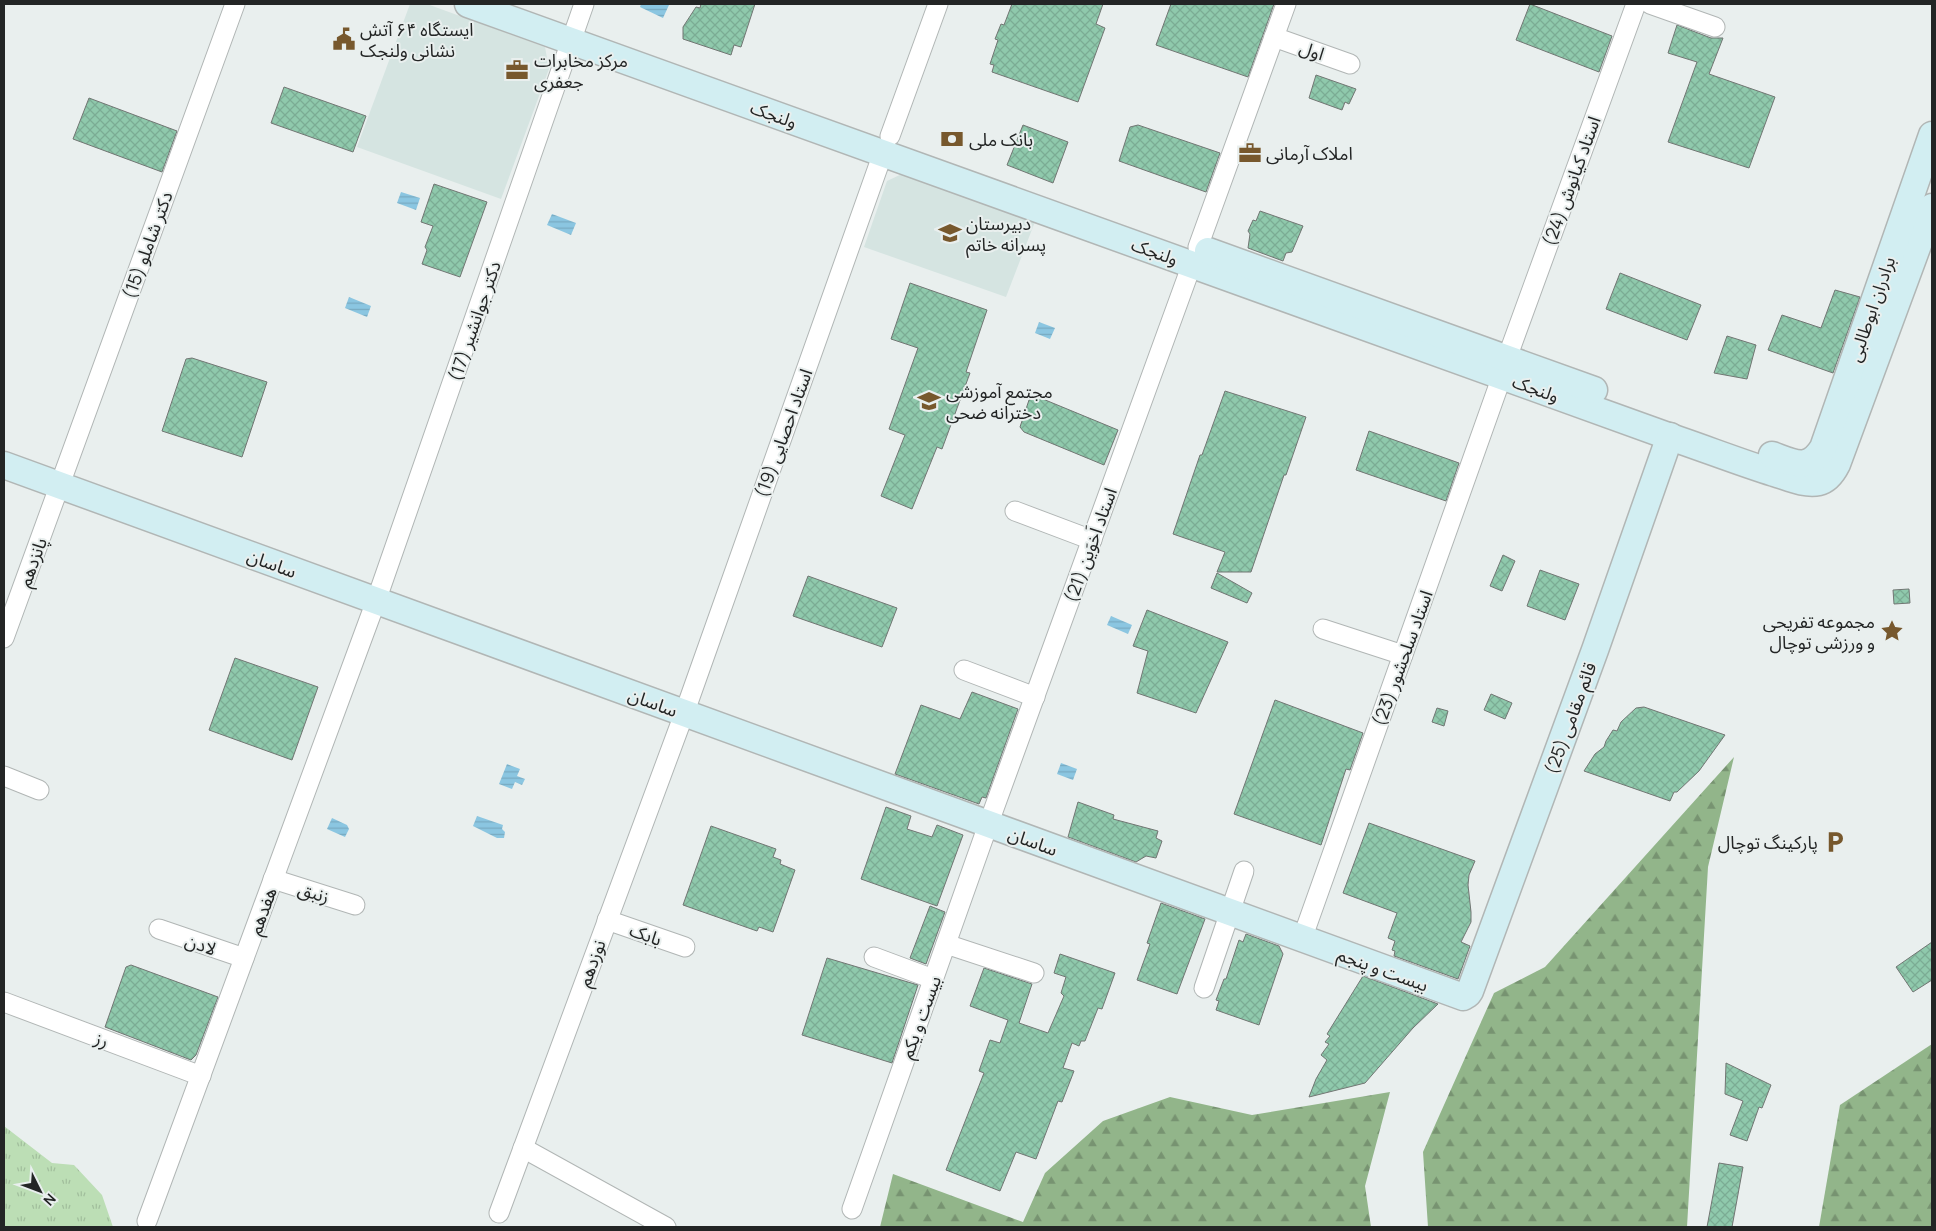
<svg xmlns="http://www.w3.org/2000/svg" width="1936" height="1231" font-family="Manrope,'Noto Sans Arabic',sans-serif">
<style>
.built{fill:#d5e4e1}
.grass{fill:url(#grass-tufts)}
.forest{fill:url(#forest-firs)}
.water{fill:url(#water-rules)}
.building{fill:url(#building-cross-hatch);stroke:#717673}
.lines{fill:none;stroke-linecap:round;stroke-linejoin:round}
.street-casing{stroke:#b1b6b5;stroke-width:21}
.secondary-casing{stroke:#b1b6b5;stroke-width:29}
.street{stroke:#fff;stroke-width:19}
.secondary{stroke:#d2eef2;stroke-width:26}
.labels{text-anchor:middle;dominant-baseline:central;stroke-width:4;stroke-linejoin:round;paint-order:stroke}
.poi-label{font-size:18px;fill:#232525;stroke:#e9efee;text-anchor:start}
.street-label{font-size:18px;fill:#232525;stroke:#e9efee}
</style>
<defs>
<pattern id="grass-tufts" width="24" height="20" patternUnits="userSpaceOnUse" patternTransform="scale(1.25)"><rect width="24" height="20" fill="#bcdeb5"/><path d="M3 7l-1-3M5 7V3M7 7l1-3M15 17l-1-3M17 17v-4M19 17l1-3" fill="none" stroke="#a1be9c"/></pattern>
<pattern id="forest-firs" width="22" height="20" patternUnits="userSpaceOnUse" patternTransform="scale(1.25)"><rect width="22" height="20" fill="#92b58a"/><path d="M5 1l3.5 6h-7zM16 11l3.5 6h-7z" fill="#779371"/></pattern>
<pattern id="water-rules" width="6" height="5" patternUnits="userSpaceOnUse" patternTransform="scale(1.25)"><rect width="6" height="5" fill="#8bc6e1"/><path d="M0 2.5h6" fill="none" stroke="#78aac1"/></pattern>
<pattern id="building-cross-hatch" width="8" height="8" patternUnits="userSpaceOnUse" patternTransform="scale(1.25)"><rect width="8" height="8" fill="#8fc9ac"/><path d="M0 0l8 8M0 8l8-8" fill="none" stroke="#7bac94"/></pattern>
</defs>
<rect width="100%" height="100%" fill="#e9efee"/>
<!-- built -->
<g class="built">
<path d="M410 4H427L545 47 549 69 501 199 357 147Z"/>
<path d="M904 173 1036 219 1006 297 864 247 887 181Z"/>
</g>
<!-- grass -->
<path class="grass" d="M4 1126 52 1163 74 1165 102 1195 113 1227H4Z"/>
<!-- forest -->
<g class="forest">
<path d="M1734 757 1708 867 1687 1227H1428L1423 1152 1494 993 1545 967Z"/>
<path d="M1932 1044V1227H1819L1840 1105Z"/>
<path d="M1390 1092 1365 1186 1371 1227H880L893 1174 1023 1222 1045 1173 1103 1121 1170 1097 1252 1115Z"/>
</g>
<!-- water -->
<g class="water">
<path d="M641 4H666L669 5 663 18 640 7Z"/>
<path d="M401 192 420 198 416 210 397 203Z"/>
<path d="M552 214 576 223 571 235 547 225Z"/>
<path d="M349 297 371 306 367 317 345 308Z"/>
<path d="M1039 322 1055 328 1050 339 1035 333Z"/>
<path d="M1111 616 1132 625 1128 634 1107 625Z"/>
<path d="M1061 763 1077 769 1073 780 1057 774Z"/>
<path d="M507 764 520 769 517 776 525 779 522 785 515 782 512 789 499 784Z"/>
<path d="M477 816 503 825 502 829 505 832 504 838H497L473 826Z"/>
<path d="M332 818 347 825 349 829 345 837 327 829Z"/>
</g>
<!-- building -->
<g class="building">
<path d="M701 4H755L741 47 734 45 731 55 683 39V27L696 7 700 8Z"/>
<path d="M1012 4H1103L1096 24 1105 28 1078 102 992 72 994 65 990 64 998 40 995 39 1001 24 1004 25Z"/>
<path d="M1171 4H1274L1248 77 1156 45Z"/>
<path d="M1530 4 1612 36 1599 72 1516 40Z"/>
<path d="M1677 25 1711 38H1723L1709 74 1775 97 1749 168 1668 142 1697 62 1668 53Z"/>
<path d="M1316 75 1356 89 1349 104 1345 102 1342 110 1309 98Z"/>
<path d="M284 87 366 116 353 152 271 123Z"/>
<path d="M89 98 177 131 162 172 73 139Z"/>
<path d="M1023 125 1068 142 1053 183 1007 165Z"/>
<path d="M1138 125 1220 153 1206 192 1119 161 1130 127Z"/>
<path d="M434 184 487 202 460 277 422 264 427 250 425 247 433 226 421 222Z"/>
<path d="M1260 211 1303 226 1292 252 1286 253 1283 261 1248 248 1250 234 1248 231 1253 220 1256 221Z"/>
<path d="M1620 273 1701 305 1687 340 1606 309Z"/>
<path d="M910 283 987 310 966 372 970 373 942 449 937 447 912 509 881 496 905 435 889 429 918 348 891 339Z"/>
<path d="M1835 290 1860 297 1833 373 1768 350 1782 315 1821 328Z"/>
<path d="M1727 336 1756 345 1747 379 1714 373Z"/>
<path d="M192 358 267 382 242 457 162 431 186 359Z"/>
<path d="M1225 391 1306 417 1286 475H1284L1251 572H1217L1225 552 1173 534 1200 455H1202Z"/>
<path d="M1038 397 1118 430 1104 465 1024 432 1020 427 1029 400Z"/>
<path d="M1369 431 1459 463 1446 501 1356 470Z"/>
<path d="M1503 555 1515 561 1502 591 1490 586Z"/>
<path d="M1540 570 1579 584 1565 620 1527 606Z"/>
<path d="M1217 573 1252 593 1247 603 1211 588Z"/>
<path d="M808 576 897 608 882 647 793 616Z"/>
<path d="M1909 589 1910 603 1894 604 1893 590Z"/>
<path d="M1147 610 1228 642 1196 713 1137 693 1148 651 1133 646Z"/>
<path d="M235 658 318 687 292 760 209 730Z"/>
<path d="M972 692 1018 709 986 798 982 797 979 804 895 774 921 705 960 719Z"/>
<path d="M1491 694 1512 703 1505 719 1484 710Z"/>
<path d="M1275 700 1363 733 1350 770 1346 769 1321 845 1234 814Z"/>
<path d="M1644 707 1725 735 1699 771 1677 792H1674L1670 801 1584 771 1595 754 1604 747 1606 741 1613 730 1617 731 1621 722 1636 708Z"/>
<path d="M1437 708 1448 711 1444 726 1432 722Z"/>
<path d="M1078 802 1114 815 1113 819 1158 831 1156 838 1162 841 1156 858 1146 856 1136 862 1068 837Z"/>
<path d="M886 807 911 816 907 829 932 837 937 825 963 835 937 906 861 879Z"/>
<path d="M1369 823 1475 861 1469 875 1468 885 1471 912V922L1461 942 1470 946 1458 979 1394 956 1395 951 1392 950 1395 941 1388 938 1397 913 1343 893Z"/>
<path d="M711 826 776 849 773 857 781 860 780 864 795 870 773 932 759 927 757 931 683 905Z"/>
<path d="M1161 903 1205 919 1177 994 1137 980 1150 944 1147 943Z"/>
<path d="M930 906 945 912 926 964 910 958Z"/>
<path d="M1246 934 1279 946 1283 954 1259 1025 1216 1010 1219 1001 1216 1000 1224 979H1226L1239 940 1243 942Z"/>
<path d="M1932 942V980L1913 992 1896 967Z"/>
<path d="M1060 954 1115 973 1102 1009 1098 1008 1085 1041H1081L1079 1046 1072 1043 1063 1068 1074 1071 1062 1102 1058 1101 1036 1159 1016 1152 1000 1191 946 1170 984 1073 979 1071 990 1040 1000 1043 1008 1020 970 1006 984 968 1032 984 1019 1023 1048 1033 1064 996 1061 993 1066 977 1054 973Z"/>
<path d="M827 958 918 985 892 1063 802 1035Z"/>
<path d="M131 965 218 997 196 1055 191 1060 105 1027 126 967Z"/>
<path d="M1363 976 1438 1004 1413 1028 1365 1083 1309 1097 1316 1079 1327 1060 1321 1055 1329 1044 1325 1042 1330 1036 1327 1034Z"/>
<path d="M1726 1063 1771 1085 1762 1108 1759 1107 1747 1141 1730 1135 1743 1101 1725 1094Z"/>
<path d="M1719 1163 1743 1167 1732 1227H1707Z"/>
</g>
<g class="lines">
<defs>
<g id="street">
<path d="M1650 4 1715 27"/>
<path d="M1274 37 1350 64"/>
<path d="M890 136 938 4"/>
<path d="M1198 247 1286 4"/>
<path d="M1507 358 1636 4"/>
<path d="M1015 511 1092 540"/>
<path d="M1323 629 1403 655"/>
<path d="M4 638 235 4"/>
<path d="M964 670 1035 697"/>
<path d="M4 776 39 790"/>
<path d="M273 879 355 905"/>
<path d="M607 920 685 947"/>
<path d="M159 929 244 958"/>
<path d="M1302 939 1502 376"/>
<path d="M946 944 1034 973"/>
<path d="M874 957 933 979"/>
<path d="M1204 988 1244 871"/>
<path d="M4 1002 201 1076"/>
<path d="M523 1148 666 1227"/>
<path d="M852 1209 988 825 1192 264"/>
<path d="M499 1213 684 714 883 153"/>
<path d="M147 1221 376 601 584 4"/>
</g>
<g id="secondary">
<path d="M468 4 1679 440C1711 451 1742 463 1774 473 1788 477 1804 485 1819 482 1828 480 1833 472 1837 464L1932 207"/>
<path d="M1208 251 1594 390"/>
<path d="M1772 455C1794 463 1808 472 1823 448L1932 135"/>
<path d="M4 465 1463 997 1468 994 1470 991 1595 650 1670 436"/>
</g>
</defs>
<!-- street casing -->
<use href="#street" class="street-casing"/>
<!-- secondary casing -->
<use href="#secondary" class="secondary-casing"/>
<!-- street -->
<use href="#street" class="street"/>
<!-- secondary -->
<use href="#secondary" class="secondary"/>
</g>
<!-- icons -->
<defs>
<symbol id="civic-bare" viewBox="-9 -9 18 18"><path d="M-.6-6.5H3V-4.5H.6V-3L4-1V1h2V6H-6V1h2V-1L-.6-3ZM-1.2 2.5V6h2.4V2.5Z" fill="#77582d" stroke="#e9efee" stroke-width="2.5" paint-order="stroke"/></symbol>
<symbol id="office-bare" viewBox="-9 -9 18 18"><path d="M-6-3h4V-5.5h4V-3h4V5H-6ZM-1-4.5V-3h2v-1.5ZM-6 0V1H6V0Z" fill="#77582d" stroke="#e9efee" stroke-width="2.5" paint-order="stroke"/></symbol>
<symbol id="bank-bare" viewBox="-9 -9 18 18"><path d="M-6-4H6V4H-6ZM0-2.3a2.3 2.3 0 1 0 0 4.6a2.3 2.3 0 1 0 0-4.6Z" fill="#77582d" stroke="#e9efee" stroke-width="2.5" paint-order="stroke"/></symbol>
<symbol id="school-bare" viewBox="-9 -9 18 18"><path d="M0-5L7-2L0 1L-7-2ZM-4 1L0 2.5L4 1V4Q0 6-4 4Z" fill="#77582d" stroke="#e9efee" stroke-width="2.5" paint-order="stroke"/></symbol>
<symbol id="sight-bare" viewBox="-9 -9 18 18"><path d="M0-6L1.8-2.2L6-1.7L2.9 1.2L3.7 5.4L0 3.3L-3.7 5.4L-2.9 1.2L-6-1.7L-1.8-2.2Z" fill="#77582d" stroke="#e9efee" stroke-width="2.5" paint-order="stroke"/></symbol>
<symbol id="parking-bare" viewBox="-9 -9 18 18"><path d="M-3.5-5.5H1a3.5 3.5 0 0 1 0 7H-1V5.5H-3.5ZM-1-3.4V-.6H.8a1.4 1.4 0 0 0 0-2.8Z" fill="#77582d" stroke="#e9efee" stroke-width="2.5" paint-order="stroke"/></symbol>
</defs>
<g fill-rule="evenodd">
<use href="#civic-bare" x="328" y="23" width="32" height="32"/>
<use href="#office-bare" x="501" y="54" width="32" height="32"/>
<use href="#bank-bare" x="936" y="123" width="32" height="32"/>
<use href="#office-bare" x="1234" y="137" width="32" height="32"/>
<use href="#school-bare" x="934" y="217" width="32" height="32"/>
<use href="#school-bare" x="913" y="385" width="32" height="32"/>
<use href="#sight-bare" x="1876" y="615" width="32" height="32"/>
<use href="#parking-bare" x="1819" y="826" width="32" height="32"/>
</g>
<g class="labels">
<!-- poi labels -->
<g class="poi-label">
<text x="360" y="29">ایستگاه ۶۴ آتش<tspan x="360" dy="21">نشانی ولنجک</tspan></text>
<text x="534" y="60">مرکز مخابرات<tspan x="534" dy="21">جعفری</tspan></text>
<text x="969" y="139">بانک ملی</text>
<text x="1266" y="153">املاک آرمانی</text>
<text x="966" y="223">دبیرستان<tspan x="966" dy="21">پسرانه خاتم</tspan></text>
<text x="946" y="391">مجتمع آموزشی<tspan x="946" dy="21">دخترانه ضحی</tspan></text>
<text x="1875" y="621" text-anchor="end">مجموعه تفریحی<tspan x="1875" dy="21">و ورزشی توچال</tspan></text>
<text x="1818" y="842" text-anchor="end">پارکینگ توچال</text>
</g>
<!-- street labels -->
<g class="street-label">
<text transform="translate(1312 50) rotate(19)">اول</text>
<text transform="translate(774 114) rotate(20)">ولنجک</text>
<text transform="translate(1571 181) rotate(-70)">استاد کیانوش (24)</text>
<text transform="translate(147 245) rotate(-70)">دکتر شاملو (15)</text>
<text transform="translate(1155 251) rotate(20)">ولنجک</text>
<text transform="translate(1871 309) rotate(-71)">برادران ابوطالبی</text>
<text transform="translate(474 321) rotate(-71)">دکتر جوانشیر (17)</text>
<text transform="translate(1536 388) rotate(20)">ولنجک</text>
<text transform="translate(783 433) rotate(-70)">استاد احصایی (19)</text>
<text transform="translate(1090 545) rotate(-70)">استاد اَخوَين (21)</text>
<text transform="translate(32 562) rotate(-70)">پانزدهم</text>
<text transform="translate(272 563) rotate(20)">ساسان</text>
<text transform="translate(1402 658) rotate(-70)">استاد سلحشور (23)</text>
<text transform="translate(653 702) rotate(20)">ساسان</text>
<text transform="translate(1570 718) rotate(-70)">قائم مقامی (25)</text>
<text transform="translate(1033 841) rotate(20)">ساسان</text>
<text transform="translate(314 892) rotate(18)">زنبق</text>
<text transform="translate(262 911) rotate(-70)">هفدهم</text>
<text transform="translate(646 934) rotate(20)">بابک</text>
<text transform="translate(201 944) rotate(19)">لادن</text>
<text transform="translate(591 963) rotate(-70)">نوزدهم</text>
<text transform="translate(1383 969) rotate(20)">بیست و پنجم</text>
<text transform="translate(920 1017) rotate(-70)">بیست و یکم</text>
<text transform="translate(102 1039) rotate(21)">رز</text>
</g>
</g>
<!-- border -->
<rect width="1936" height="1231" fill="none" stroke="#232525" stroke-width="10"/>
<!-- north arrow -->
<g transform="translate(40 1191) rotate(132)" stroke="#e9efee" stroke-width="4" paint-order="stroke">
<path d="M0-4L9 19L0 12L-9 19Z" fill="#232525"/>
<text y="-8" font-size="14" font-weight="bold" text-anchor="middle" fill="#232525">N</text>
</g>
</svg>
